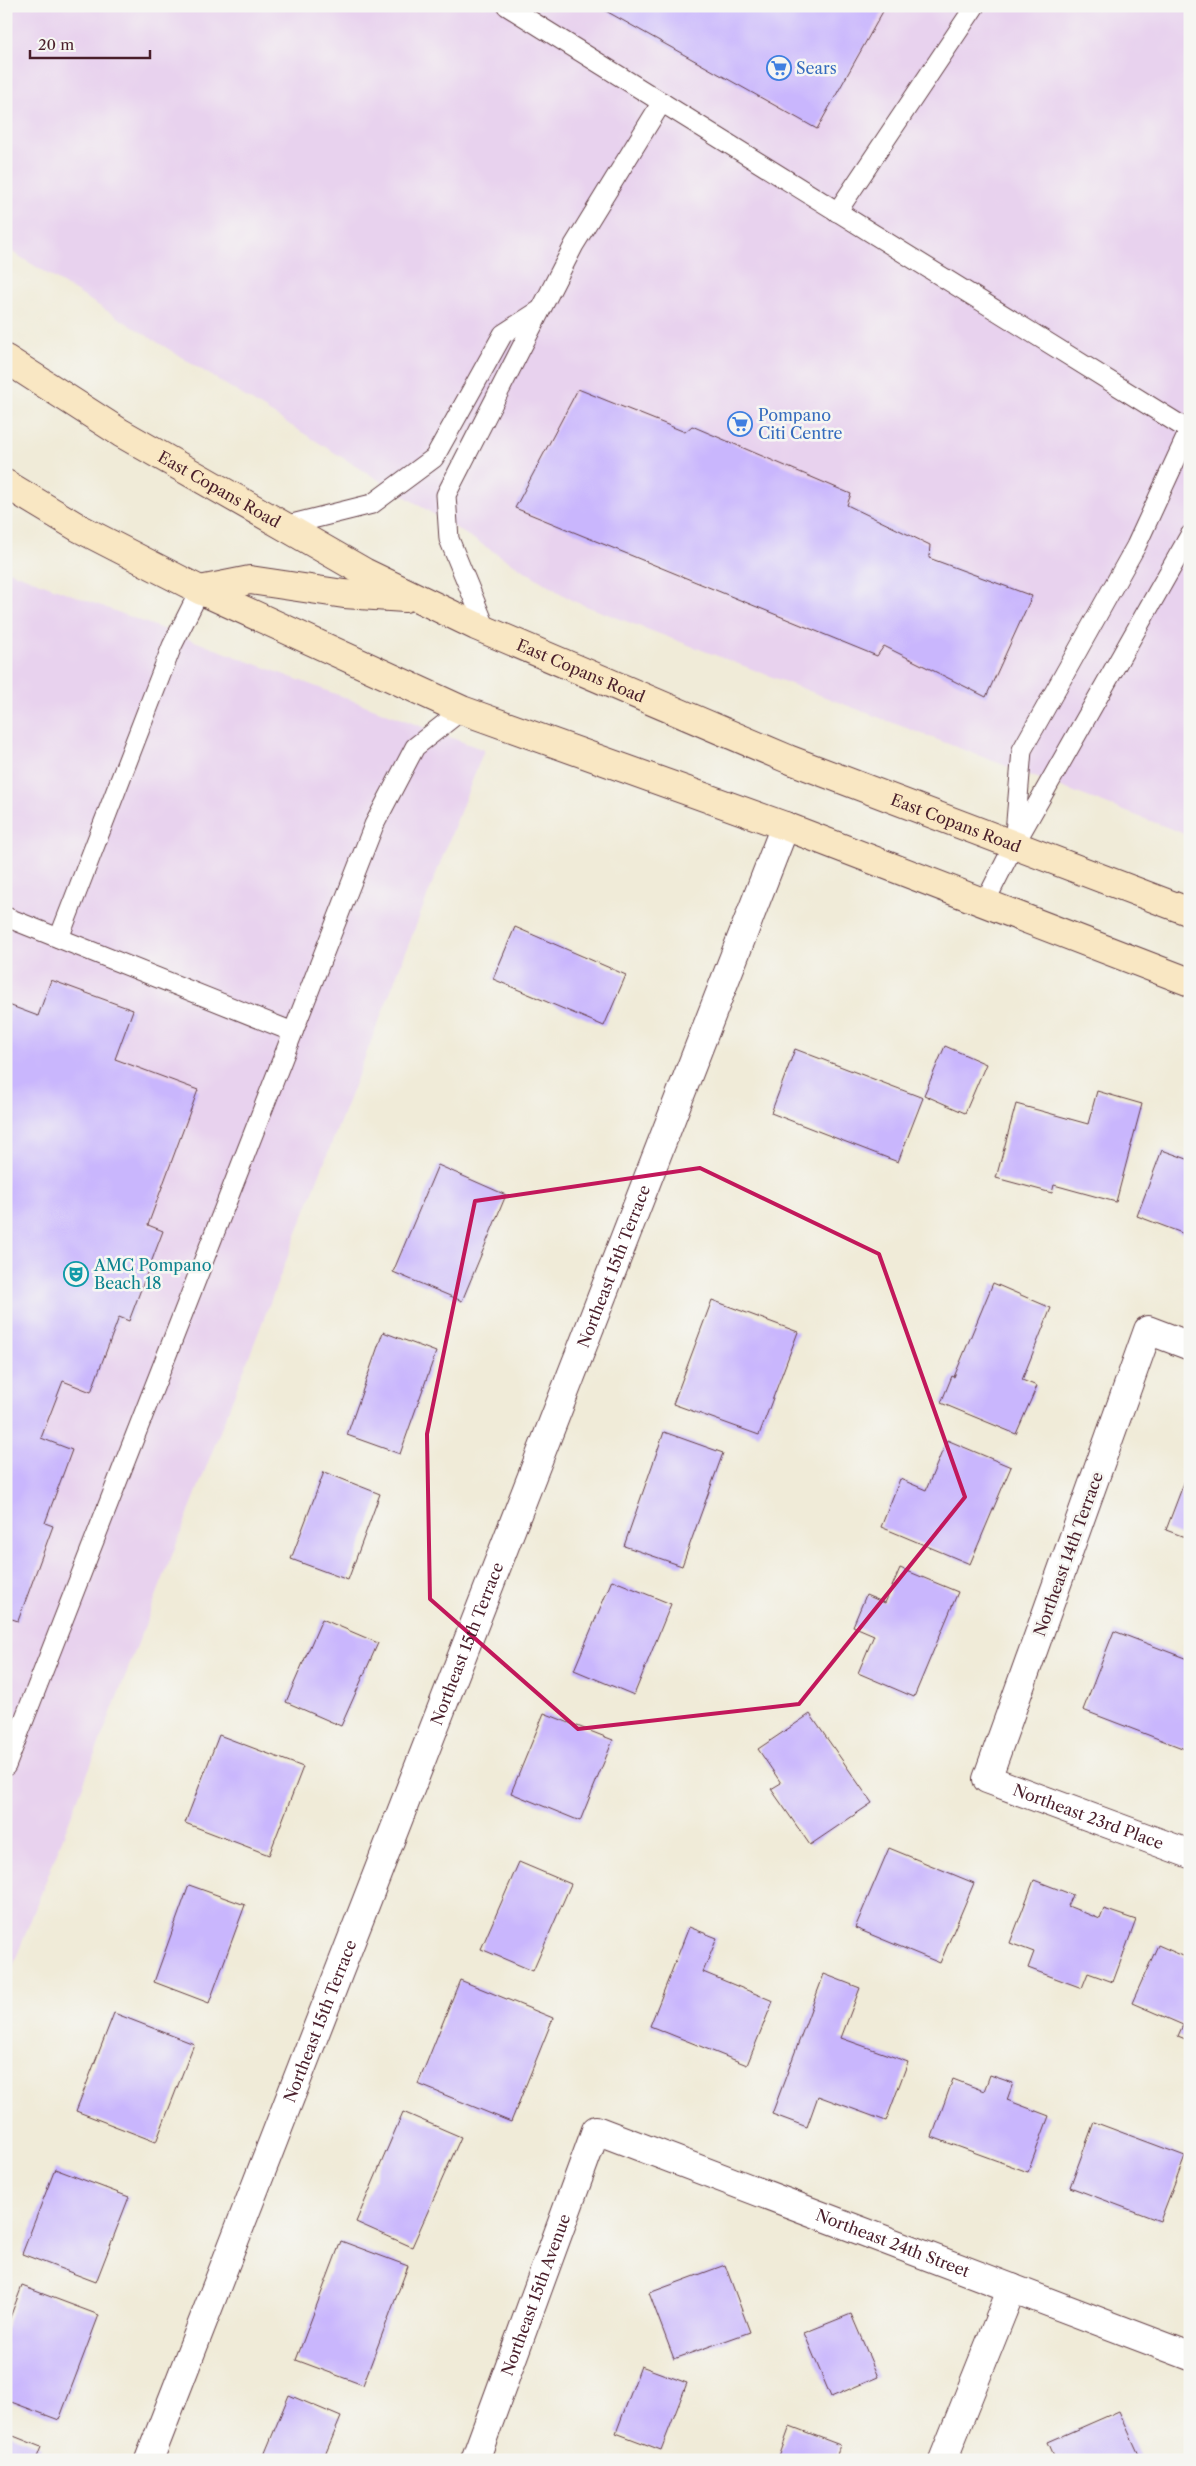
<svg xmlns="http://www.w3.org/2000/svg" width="1196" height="2466" font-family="'Libre Caslon Text',serif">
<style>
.built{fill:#e8d2ee}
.building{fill:#c9b6fd}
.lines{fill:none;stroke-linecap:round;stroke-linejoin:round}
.service-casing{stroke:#633e45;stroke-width:21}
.minor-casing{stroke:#633e45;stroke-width:30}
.secondary-casing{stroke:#633e45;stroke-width:30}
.service{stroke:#fff;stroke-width:19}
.minor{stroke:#fff;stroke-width:28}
.secondary{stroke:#f9e7c3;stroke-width:28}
.marked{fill:none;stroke:#c2185b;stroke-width:4;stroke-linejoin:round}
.labels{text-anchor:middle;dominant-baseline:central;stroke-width:5;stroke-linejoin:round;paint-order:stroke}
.shop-label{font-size:16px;fill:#366cbe;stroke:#f6f6f2;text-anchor:start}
.street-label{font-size:16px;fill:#4a1f2b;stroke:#f6f6f2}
.culture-label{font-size:16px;fill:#0d838f;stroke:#f6f6f2;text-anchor:start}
</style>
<rect width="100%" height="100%" fill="#f6f6f2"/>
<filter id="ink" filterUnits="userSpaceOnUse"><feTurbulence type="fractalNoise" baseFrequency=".02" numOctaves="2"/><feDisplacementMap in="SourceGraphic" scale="10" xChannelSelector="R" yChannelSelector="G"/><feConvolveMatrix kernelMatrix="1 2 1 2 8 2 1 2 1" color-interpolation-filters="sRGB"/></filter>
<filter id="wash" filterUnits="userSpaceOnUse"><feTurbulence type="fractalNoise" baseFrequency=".0096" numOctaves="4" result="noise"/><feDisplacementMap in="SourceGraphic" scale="20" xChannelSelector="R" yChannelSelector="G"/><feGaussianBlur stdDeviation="1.12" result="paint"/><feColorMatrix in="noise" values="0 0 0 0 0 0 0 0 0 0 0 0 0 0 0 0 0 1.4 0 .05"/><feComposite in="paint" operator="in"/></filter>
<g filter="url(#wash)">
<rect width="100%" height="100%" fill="#f0ebd8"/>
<!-- built -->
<g class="built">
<path d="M6 6H1190V836L573 601 6 248Z"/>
<path d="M6 570 484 750 6 1984Z"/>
</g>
<g id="blocks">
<!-- building -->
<g class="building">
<path d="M597 6H886L817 129Z"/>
<path d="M578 389 685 432 692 426 851 494 847 505 930 545 929 558 1032 596 986 697 884 646 877 656 515 508Z"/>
<path d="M515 927 626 975 604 1026 493 979Z"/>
<path d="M51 980 133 1010 115 1059 198 1090 148 1225 163 1231 129 1321 119 1317 91 1392 63 1381 41 1438 72 1450 45 1523 53 1526 18 1621 6 1617V1004L38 1016Z"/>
<path d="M945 1046 986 1064 965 1113 924 1095Z"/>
<path d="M795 1049 923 1098 898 1162 771 1113Z"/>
<path d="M1097 1091 1142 1104 1116 1202 1054 1185 1052 1193 996 1178 1016 1104 1088 1124Z"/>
<path d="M1162 1150 1190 1160V1236L1137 1216Z"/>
<path d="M438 1165 506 1195 462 1301 393 1272Z"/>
<path d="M993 1283 1051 1308 1022 1380 1037 1386 1016 1434 941 1403 952 1376 954 1377Z"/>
<path d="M712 1300 798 1332 759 1435 673 1404Z"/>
<path d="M383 1332 436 1352 400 1454 347 1435Z"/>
<path d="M664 1432 723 1453 682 1566 624 1546Z"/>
<path d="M947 1440 1011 1467 970 1564 881 1527 900 1479 926 1490Z"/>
<path d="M1190 1467V1539L1166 1530Z"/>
<path d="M324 1472 380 1494 348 1580 291 1559Z"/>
<path d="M900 1568 958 1592 914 1697 858 1673 874 1635 853 1626 866 1595 885 1603Z"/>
<path d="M612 1580 671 1604 634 1695 574 1670Z"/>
<path d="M322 1619 378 1643 341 1726 286 1702Z"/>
<path d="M1114 1631 1190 1660V1751L1083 1710Z"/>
<path d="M544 1713 613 1740 580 1821 511 1793Z"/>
<path d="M810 1714 872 1803 810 1845 771 1789 781 1783 758 1749Z"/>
<path d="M219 1735 303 1767 269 1855 185 1823Z"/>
<path d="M889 1848 974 1883 940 1963 855 1928Z"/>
<path d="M519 1862 571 1884 533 1971 481 1949Z"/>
<path d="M1034 1880 1073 1895 1068 1906 1100 1919 1104 1909 1136 1920 1113 1982 1088 1973 1082 1988 1028 1968 1034 1952 1010 1943Z"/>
<path d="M189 1885 245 1905 209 2003 154 1982Z"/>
<path d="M689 1927 717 1938 703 1972 773 2001 747 2065 650 2026Z"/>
<path d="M1158 1945 1190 1959V2041L1178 2036 1183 2025 1132 2003Z"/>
<path d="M824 1974 860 1988 841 2038 908 2062 886 2121 818 2096 807 2127 772 2114Z"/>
<path d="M460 1980 553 2018 511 2122 418 2084Z"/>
<path d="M114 2013 194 2044 156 2142 76 2111Z"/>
<path d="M990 2075 1013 2083 1007 2100 1049 2116 1028 2172 932 2137 953 2079 984 2091Z"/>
<path d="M403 2112 461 2137 412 2247 356 2222Z"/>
<path d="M1094 2122 1185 2156 1160 2221 1070 2187Z"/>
<path d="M55 2169 129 2197 96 2282 22 2254Z"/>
<path d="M341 2241 408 2266 363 2385 296 2360Z"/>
<path d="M725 2265 750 2332 674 2359 649 2293Z"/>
<path d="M22 2286 99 2315 59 2420 6 2400V2328Z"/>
<path d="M851 2314 878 2377 831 2397 804 2333Z"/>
<path d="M641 2366 687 2383 661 2450 616 2433Z"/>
<path d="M289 2395 341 2417 323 2460H262Z"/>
<path d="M1119 2411 1140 2457 1133 2460H1056L1048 2442Z"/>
<path d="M790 2426 840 2445 835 2460H778Z"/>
<path d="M6 2433 41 2447 36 2460H6Z"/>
</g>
</g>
</g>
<g filter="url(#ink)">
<use href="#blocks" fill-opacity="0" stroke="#633e45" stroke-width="1"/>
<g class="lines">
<defs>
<g id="service">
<path d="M507 6 1190 431"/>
<path d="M837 212 975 6"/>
<path d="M284 526 372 504 434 458 503 334 540 310"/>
<path d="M487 631 449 539 446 495 574 245 662 102"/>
<path d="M1014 845 1022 750 1136 546 1189 431"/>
<path d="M984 904 1014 845 1190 535"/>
<path d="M6 917 293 1032"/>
<path d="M59 938 172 646 200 590"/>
<path d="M6 1766 374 825 415 747 462 710"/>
</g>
<g id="minor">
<path id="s1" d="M1190 1346 1148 1330 987 1779 1190 1854"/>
<path id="s2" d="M149 2460 785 826"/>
<path id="s3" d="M475 2460 596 2130 1190 2356"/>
<path d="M943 2460 1012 2288"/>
</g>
<g id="secondary">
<path id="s4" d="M6 359 121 433 284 526 364 572 476 626 788 759 1190 912"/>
<path d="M6 484 79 528 200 590 462 710 785 826 1190 982"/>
<path d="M200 590 250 580 344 594 405 598"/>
</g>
</defs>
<!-- service casing -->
<use href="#service" class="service-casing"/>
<!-- minor casing -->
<use href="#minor" class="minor-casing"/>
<!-- secondary casing -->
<use href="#secondary" class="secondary-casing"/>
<!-- service -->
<use href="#service" class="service"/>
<!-- minor -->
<use href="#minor" class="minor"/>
<!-- secondary -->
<use href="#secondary" class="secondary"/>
</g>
</g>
<!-- marked area -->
<path class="marked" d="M700 1168 879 1254 965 1497 799 1704 578 1729 430 1599 427 1434 475 1201Z"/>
<!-- icons -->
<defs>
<symbol id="supermarket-ring" viewBox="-11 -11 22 22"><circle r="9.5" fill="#f6f6f2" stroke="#3f7fe0" stroke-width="1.5"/><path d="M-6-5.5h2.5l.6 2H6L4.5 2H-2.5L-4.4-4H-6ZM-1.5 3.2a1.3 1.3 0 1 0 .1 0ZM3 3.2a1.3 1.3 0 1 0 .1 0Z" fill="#3f7fe0"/></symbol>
<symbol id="theatre-ring" viewBox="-11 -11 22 22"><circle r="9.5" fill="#f6f6f2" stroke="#0f9aa8" stroke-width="1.5"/><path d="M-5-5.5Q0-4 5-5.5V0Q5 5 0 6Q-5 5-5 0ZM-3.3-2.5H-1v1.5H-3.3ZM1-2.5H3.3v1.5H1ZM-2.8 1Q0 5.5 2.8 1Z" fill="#0f9aa8"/></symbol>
</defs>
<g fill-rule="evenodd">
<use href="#supermarket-ring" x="765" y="54" width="28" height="28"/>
<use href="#supermarket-ring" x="726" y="410" width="28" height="28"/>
<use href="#theatre-ring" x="62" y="1260" width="28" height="28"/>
</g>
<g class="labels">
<!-- shop labels -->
<g class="shop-label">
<text x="796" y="68">Sears</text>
<text x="758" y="415">Pompano<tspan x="758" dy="18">Citi Centre</tspan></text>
</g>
<!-- street labels -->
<g class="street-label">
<text stroke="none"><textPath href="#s4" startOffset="250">East Copans Road</textPath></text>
<text stroke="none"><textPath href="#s4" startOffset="655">East Copans Road</textPath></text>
<text stroke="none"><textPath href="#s4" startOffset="1060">East Copans Road</textPath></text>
<text stroke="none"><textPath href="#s2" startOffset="1281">Northeast 15th Terrace</textPath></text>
<text transform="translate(1068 1554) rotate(-70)">Northeast 14th Terrace</text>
<text stroke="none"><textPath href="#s2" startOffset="876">Northeast 15th Terrace</textPath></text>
<text stroke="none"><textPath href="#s1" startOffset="630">Northeast 23rd Place</textPath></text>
<text stroke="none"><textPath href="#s2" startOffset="471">Northeast 15th Terrace</textPath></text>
<text stroke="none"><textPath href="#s3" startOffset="669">Northeast 24th Street</textPath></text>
<text stroke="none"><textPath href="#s3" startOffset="176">Northeast 15th Avenue</textPath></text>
</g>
<!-- culture labels -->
<g class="culture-label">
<text x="94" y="1265">AMC Pompano<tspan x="94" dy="18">Beach 18</tspan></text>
</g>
</g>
<!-- margin -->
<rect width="1196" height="2466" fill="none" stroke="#f6f6f2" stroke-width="25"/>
<!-- scale -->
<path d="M30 50v8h120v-8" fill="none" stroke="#4a1f2b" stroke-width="2.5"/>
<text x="38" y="50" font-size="15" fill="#4a1f2b" stroke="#f6f6f2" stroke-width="4" paint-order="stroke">20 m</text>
</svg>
